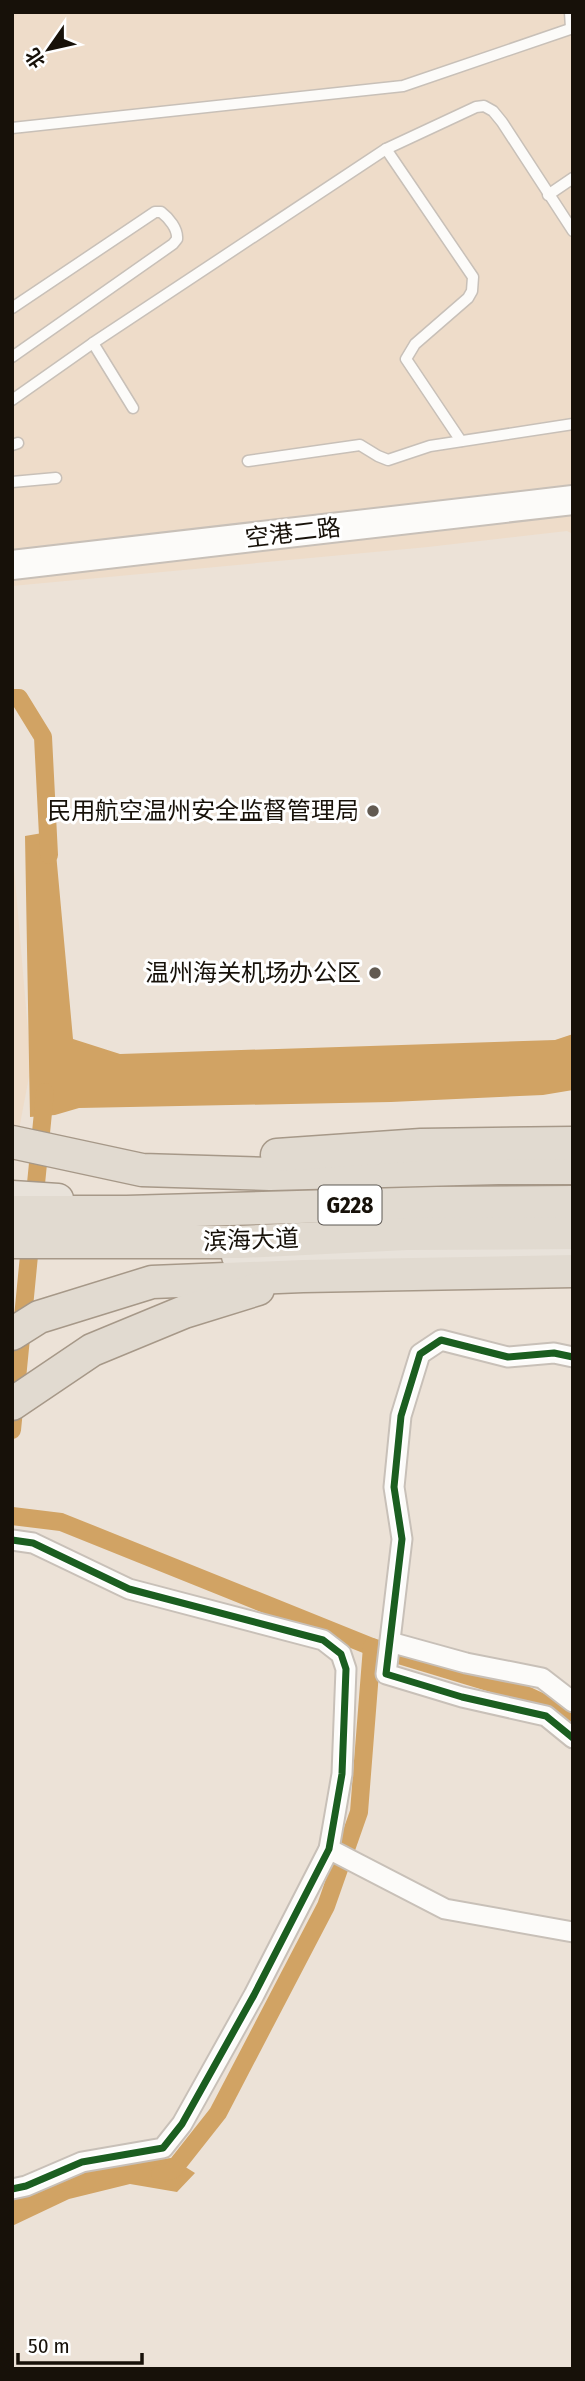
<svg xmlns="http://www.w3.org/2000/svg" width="585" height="2381" font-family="'Fira Sans Condensed','Noto Sans SC',sans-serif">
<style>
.built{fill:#eedcc9}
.water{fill:#d1a364}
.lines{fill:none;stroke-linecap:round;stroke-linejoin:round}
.canal{stroke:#d1a364;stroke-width:18}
.service-casing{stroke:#c8c0b8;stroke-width:13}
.minor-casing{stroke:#c8c0b8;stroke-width:23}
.secondary-casing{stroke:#c8c0b8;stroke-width:32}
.primary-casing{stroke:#a69888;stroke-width:33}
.trunk-casing{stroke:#a69888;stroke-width:35}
.service{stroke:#fcfbf9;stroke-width:10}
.minor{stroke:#fcfbf9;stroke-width:19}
.secondary{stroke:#fcfbf9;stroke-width:28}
.primary{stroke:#e8e2da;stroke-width:30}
.trunk{stroke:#e1dad0;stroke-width:32}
.cycleway-casing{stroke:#fff;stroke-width:11}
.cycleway{stroke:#1b5e20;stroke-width:7}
.poi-dot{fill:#625a51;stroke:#fff;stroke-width:2.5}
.labels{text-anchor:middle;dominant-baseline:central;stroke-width:6;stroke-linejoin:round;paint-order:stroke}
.shield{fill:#fff;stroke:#5d5853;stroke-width:2}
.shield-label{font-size:23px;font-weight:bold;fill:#171109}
.street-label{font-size:24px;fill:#171109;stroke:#fff}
.poi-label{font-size:24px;fill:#171109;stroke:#fff;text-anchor:end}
</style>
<rect width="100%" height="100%" fill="#ece2d7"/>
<!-- built -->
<g class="built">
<path d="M12 12H573V534L567 531 428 547 12 586Z"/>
<path d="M12 844 31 1066 18 1135H12Z"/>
</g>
<!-- water -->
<g class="water">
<path d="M54 831 73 1039 120 1054 555 1040 573 1034V1090L543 1095 391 1102 79 1108 55 1115 30 1117 25 836Z"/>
<path d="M171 2158 195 2173 177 2192 130 2184 69 2199 12 2226V2196L100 2167Z"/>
</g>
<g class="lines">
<!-- canal -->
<g class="canal">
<path d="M12 698H19L43 737 49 855"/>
<path d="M34 1204 45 1092"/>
<path d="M12 1430 31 1235"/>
<path d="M12 1516 61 1522 372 1647 515 1690 573 1717"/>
<path d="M160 2174 173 2170 218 2113 326 1906 359 1812 372 1647"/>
</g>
<defs>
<g id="service">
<path d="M570 12 571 28"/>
<path d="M12 128 403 86 573 28"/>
<path d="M386 149 473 277 472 291 468 298 415 344 406 359 461 441"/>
<path d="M548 195 573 178"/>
<path d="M12 308 155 212H161C169 218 178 229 177 239L173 244 12 357"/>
<path d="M93 343 133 408"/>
<path d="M12 400 93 343 386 149 476 107 484 106 493 111 502 122 573 231"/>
<path d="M12 445 18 443"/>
<path d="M248 461 360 445 378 456 388 460 430 446 573 424"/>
<path d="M12 482 56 478"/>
</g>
<g id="minor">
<path d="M573 1357 554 1353 508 1357 441 1340 420 1354 401 1416 394 1487 402 1539 386 1674 462 1697 546 1716 573 1738"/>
<path d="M12 1540 33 1543 129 1589 323 1640 341 1654 346 1669 342 1774 329 1849 254 1995 182 2124 163 2148 82 2162 26 2186 12 2189"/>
<path d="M390 1642 466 1663 542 1678 573 1702"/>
<path d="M329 1849 445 1909 573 1932"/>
</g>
<path id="secondary" d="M12 565 573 500"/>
<g id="primary">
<path d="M12 1196 58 1199"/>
<path d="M237 1256 573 1255"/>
</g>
<g id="trunk">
<path d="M12 1142 142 1170 270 1174 498 1168H573"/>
<path d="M277 1155 421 1145 573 1143"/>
<path d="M12 1212H127L437 1203 573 1202"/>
<path d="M12 1242H241L407 1234 573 1233"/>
<path d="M12 1334 39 1317 152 1282 303 1276 573 1271"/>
<path d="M12 1404 92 1350 184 1312 258 1289"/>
</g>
</defs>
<!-- service casing -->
<use href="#service" class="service-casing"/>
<!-- minor casing -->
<use href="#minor" class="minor-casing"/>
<!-- secondary casing -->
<use href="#secondary" class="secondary-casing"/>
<!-- primary casing -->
<use href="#primary" class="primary-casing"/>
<!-- trunk casing -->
<use href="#trunk" class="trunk-casing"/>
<!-- service -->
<use href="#service" class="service"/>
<!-- minor -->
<use href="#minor" class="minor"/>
<!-- secondary -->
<use href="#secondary" class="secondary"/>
<!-- primary -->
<use href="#primary" class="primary"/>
<!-- trunk -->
<use href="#trunk" class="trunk"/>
<defs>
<g id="cycleway">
<path d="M573 1357 554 1353 508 1357 441 1340 420 1354 401 1416 394 1487 402 1539 386 1674 462 1697 546 1716 573 1738"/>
<path d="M12 1540 33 1543 129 1589 323 1640 341 1654 346 1669 342 1774 329 1849 254 1995 182 2124 163 2148 82 2162 26 2186 12 2189"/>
</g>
</defs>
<!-- cycleway casing -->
<use href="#cycleway" class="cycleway-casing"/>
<!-- cycleway -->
<use href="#cycleway" class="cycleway"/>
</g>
<!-- markers -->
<g class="poi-dot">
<circle cx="373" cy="811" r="7"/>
<circle cx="375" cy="973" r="7"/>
</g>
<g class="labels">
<!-- shield labels -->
<rect class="shield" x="318.5" y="1185.5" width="63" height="39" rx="5"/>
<g class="shield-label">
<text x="350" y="1205">G228</text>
</g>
<!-- street labels -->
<g class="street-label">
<text transform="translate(293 533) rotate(-7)">空港二路</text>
<text transform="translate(251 1240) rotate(-2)">滨海大道</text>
</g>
<!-- poi labels -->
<g class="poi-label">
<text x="359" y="811">民用航空温州安全监督管理局</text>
<text x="361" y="973">温州海关机场办公区</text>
</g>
</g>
<!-- border -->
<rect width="585" height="2381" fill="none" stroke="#171109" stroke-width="28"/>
<!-- north arrow -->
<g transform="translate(49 49) rotate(236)" stroke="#ffffff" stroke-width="5" paint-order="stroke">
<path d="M0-5L12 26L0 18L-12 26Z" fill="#171109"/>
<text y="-10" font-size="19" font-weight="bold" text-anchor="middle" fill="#171109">北</text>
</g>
<!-- scale -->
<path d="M18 2353v10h124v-10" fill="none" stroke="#171109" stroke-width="3.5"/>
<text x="28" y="2353" font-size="21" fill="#171109" stroke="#ffffff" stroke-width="5" paint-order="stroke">50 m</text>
</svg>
